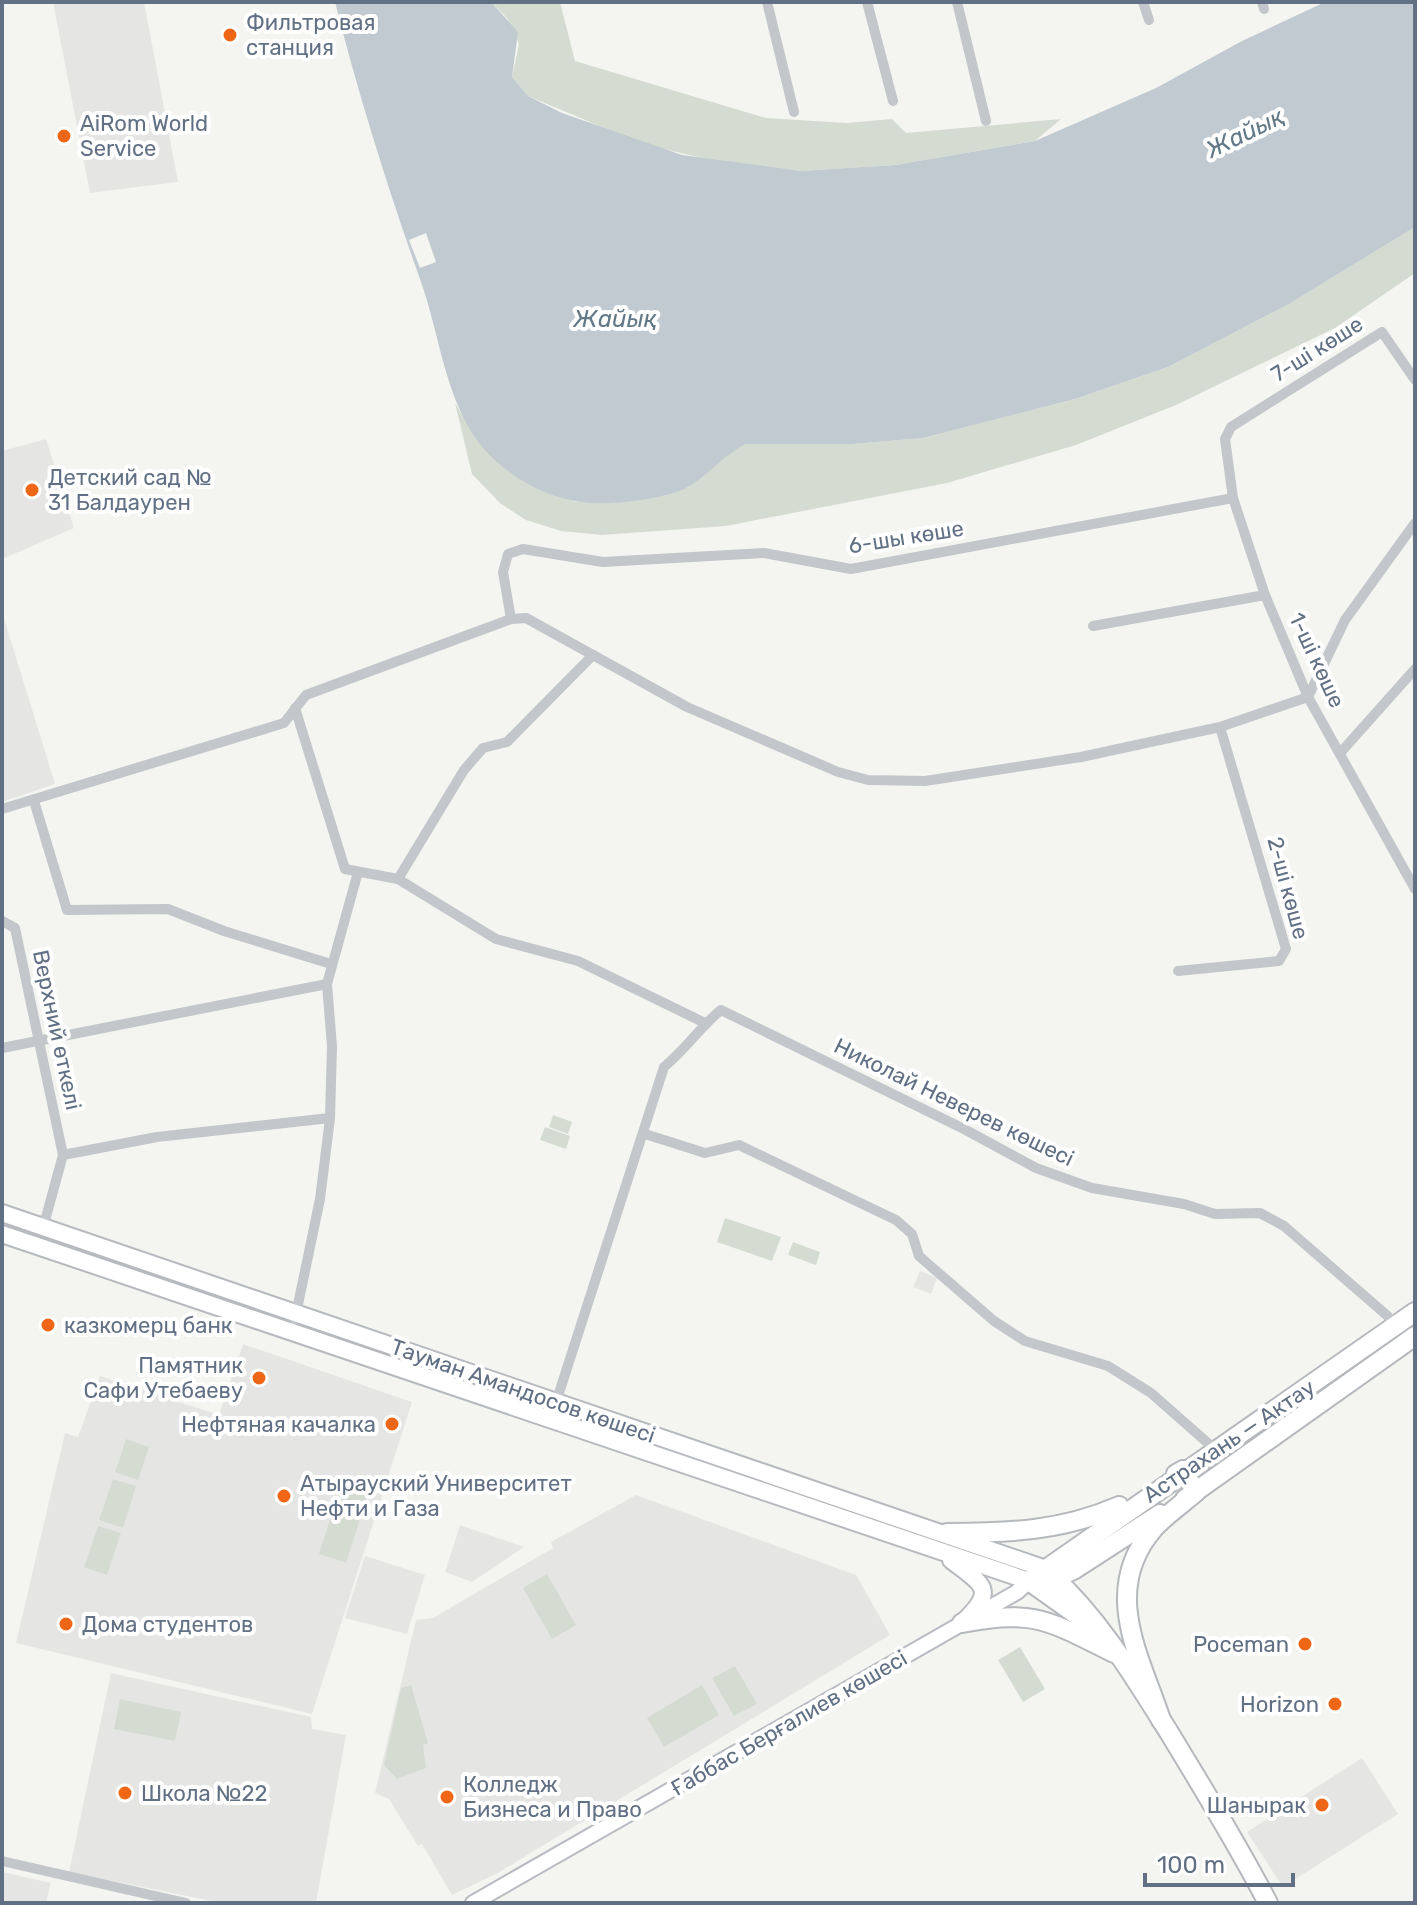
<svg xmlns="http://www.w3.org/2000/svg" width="1417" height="1905" font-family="Rubik,sans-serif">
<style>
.built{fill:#e5e6e4}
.green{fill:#d4dcd1}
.water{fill:#c1cad1}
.pier{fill:#f4f5f0}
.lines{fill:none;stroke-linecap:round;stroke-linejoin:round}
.secondary-casing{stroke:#b8bbc1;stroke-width:18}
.primary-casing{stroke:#b6b9be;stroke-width:20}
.trunk-casing{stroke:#b5b8bc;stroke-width:22}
.minor{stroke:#c3c6ca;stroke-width:10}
.secondary{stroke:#fff;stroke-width:14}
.primary{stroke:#fff;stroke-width:16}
.trunk{stroke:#fff;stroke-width:18}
.poi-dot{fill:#ef6616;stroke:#fff;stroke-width:3}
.labels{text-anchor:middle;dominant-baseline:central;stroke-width:8;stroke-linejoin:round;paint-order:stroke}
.poi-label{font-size:22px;fill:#617084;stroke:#fff;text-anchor:start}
.street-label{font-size:22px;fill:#617084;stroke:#fff}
.water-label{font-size:24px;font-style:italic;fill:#627988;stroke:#fff}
</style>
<rect width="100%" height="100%" fill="#f4f5f0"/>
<!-- built -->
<g class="built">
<path d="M53 2H144L178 182 90 193Z"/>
<path d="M46 439 74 528 2 559V451Z"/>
<path d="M2 612 55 784 2 802Z"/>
<path d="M920 1271 937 1278 931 1294 913 1287Z"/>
<path d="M243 1344 412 1402 312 1714 16 1643 65 1433 78 1437 100 1376 219 1415Z"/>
<path d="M636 1495 856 1575 890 1635 496 1874 452 1895 422 1844 418 1846 389 1799 375 1793 416 1620 433 1618 553 1548 551 1542Z"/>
<path d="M460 1525 524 1547 472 1582 445 1572Z"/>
<path d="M365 1556 425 1575 407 1634 345 1618Z"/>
<path d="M111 1673 311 1717 312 1729 346 1735 316 1903H221L69 1872Z"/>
<path d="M1362 1758 1398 1814 1283 1887 1247 1832Z"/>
<path d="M2 1872 51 1883 46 1903H2Z"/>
</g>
<!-- green -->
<g class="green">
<path d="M491 2H560L575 61 766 118 847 123 892 119 906 133 1061 119 1035 141 895 165 801 171 724 163 642 144 528 96 512 77 519 44 507 18Z"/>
<path d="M1415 227V273L1335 328 1176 405 1076 445 947 483 726 526 602 535 561 531 526 520 501 504 472 474 455 403 475 437 562 497 576 502 628 501 689 487 731 451 746 444H853L923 438 1075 399 1168 367 1289 304Z"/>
<path d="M553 1115 572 1122 568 1134 549 1127Z"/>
<path d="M545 1127 570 1136 566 1149 540 1140Z"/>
<path d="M725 1218 781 1237 772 1261 717 1242Z"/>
<path d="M793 1242 820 1252 816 1265 788 1255Z"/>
<path d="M126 1439 149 1447 138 1480 115 1472Z"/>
<path d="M113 1479 136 1486 123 1528 99 1520Z"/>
<path d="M341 1485 368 1494 346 1563 319 1554Z"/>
<path d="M98 1526 121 1533 107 1575 84 1567Z"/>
<path d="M547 1574 576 1625 552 1639 523 1588Z"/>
<path d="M1020 1647 1045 1689 1023 1702 998 1660Z"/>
<path d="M735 1666 757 1704 734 1716 712 1678Z"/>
<path d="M411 1685 428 1743 423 1745 426 1768 397 1779 384 1765 401 1688Z"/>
<path d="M702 1685 719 1715 664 1747 647 1718Z"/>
<path d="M120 1699 181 1712 175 1741 114 1729Z"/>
</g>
<!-- water -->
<path class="water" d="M335 2H491L518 32 512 77 528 96 562 113 682 155 801 171 895 165 1035 141 1156 88 1242 41 1325 2H1415V227L1289 304 1168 367 1075 399 923 438 853 444H746C725 454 712 471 693 484 674 498 616 505 592 503 548 501 499 473 474 436 444 390 439 333 421 282 388 189 359 97 335 2Z"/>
<!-- pier -->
<path class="pier" d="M426 233 436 262 420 268 409 240Z"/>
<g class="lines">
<defs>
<path id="secondary" d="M473 1903 1017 1592 1029 1581"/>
<g id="primary">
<path d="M2 1213 1043 1568"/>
<path d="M2 1234 1029 1581"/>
<path d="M951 1560C983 1585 998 1589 962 1623"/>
</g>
<g id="trunk">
<path d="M1185 1499 1415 1336"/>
<path d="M947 1533C1008 1533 1062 1531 1119 1506"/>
<path d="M1049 1573C1099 1618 1135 1678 1170 1734 1204 1790 1238 1845 1268 1903"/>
<path d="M1039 1586 1075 1569 1160 1514"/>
<path d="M962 1623C1034 1608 1051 1622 1114 1653"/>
<path d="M1102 1633 1029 1581 1415 1312"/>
<path d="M1161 1720C1140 1656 1100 1590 1154 1528 1166 1515 1182 1504 1196 1492L1183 1470 1176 1474"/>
</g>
</defs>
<!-- secondary casing -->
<use href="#secondary" class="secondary-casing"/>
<!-- primary casing -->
<use href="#primary" class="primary-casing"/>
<!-- trunk casing -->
<use href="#trunk" class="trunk-casing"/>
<!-- minor -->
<g class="minor">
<path d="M767 2 794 112"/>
<path d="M867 2 893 101"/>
<path d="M957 2 986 121"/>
<path d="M1143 2 1149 20"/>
<path d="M1262 2 1264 9"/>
<path d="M1415 380 1382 332 1231 427 1225 439 1233 498 1265 595 1308 697 1415 889"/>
<path d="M511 619 503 572 508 554 523 549 603 562 764 553 851 569 1233 498"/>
<path d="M1093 626 1265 595"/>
<path d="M295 708 345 869 398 879 496 939 578 961 705 1023"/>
<path d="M1341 752 1415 669"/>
<path d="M34 801 67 910 168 909 224 931 331 964"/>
<path d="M2 809 284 723 306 695 511 619 526 618 687 707 838 772 868 780 925 781 1081 757 1220 727 1308 697 1345 620 1415 523"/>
<path d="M398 879 464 770 483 748 507 742 593 655"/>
<path d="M2 921 15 928 63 1155 43 1228"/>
<path d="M1178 971 1279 961 1286 949 1220 727"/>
<path d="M2 1048 327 984"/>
<path d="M645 1134 705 1153 739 1145 896 1220 912 1234 919 1256 994 1321 1025 1341 1108 1366 1151 1393 1218 1452"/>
<path d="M63 1155 157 1137 330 1118"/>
<path d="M295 1319 320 1199 330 1118 332 1046 327 984 358 872"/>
<path d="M550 1421 664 1067C686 1049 700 1027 721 1010L964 1129 1036 1168 1092 1188 1184 1204 1215 1214 1260 1213 1284 1226 1398 1325"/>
<path d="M2 1861 186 1903"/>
</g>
<!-- secondary -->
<use href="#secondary" class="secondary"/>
<!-- primary -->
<use href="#primary" class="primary"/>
<!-- trunk -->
<use href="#trunk" class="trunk"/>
</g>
<!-- markers -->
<g class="poi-dot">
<circle cx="230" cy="35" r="8"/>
<circle cx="64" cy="136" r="8"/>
<circle cx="32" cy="490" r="8"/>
<circle cx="48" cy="1325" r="8"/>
<circle cx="259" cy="1378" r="8"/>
<circle cx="392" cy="1424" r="8"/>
<circle cx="284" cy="1496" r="8"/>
<circle cx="66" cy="1624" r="8"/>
<circle cx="1305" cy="1644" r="8"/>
<circle cx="1335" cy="1704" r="8"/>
<circle cx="125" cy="1793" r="8"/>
<circle cx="447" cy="1797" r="8"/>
<circle cx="1322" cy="1805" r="8"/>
</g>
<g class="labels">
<!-- poi labels -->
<g class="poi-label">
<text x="246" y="22">Фильтровая<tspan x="246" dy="25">станция</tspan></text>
<text x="80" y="123">AiRom World<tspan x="80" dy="25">Service</tspan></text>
<text x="48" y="477">Детский сад №<tspan x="48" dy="25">31 Балдаурен</tspan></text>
<text x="64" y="1325">казкомерц банк</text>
<text x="243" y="1365" text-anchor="end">Памятник<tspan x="243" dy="25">Сафи Утебаеву</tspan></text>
<text x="376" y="1424" text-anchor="end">Нефтяная качалка</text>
<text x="300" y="1483">Атырауский Университет<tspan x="300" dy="25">Нефти и Газа</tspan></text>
<text x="82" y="1624">Дома студентов</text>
<text x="1289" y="1644" text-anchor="end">Poceman</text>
<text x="1319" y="1704" text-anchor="end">Horizon</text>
<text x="463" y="1784">Колледж<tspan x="463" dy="25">Бизнеса и Право</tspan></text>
<text x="141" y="1793">Школа №22</text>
<text x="1306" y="1805" text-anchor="end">Шанырак</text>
</g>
<!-- street labels -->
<g class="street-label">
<text transform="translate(1317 349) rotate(-32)">7-шi көше</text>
<text transform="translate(906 537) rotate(-9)">6-шы көше</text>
<text transform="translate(1317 660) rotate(65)">1-ші көше</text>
<text transform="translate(1288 888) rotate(75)">2-ші көше</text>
<text transform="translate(57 1030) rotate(78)">Верхний өткелі</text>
<text transform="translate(954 1102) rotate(26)">Николай Неверев көшесі</text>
<text transform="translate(523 1391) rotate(19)">Тауман Амандосов көшесі</text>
<text transform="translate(1229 1441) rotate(-34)">Астрахань — Актау</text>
<text transform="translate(789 1723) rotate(-30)">Ғаббас Берғалиев көшесі</text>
</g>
<!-- water labels -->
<g class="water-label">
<text transform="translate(1245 133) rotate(-26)">Жайық</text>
<text x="615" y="319">Жайық</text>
</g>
</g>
<!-- border -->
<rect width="1417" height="1905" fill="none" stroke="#617084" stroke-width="8"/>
<!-- scale -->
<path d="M1145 1873v12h148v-12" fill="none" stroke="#617084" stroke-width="4"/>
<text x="1157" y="1873" font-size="24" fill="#617084" stroke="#ffffff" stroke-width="6" paint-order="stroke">100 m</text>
</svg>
